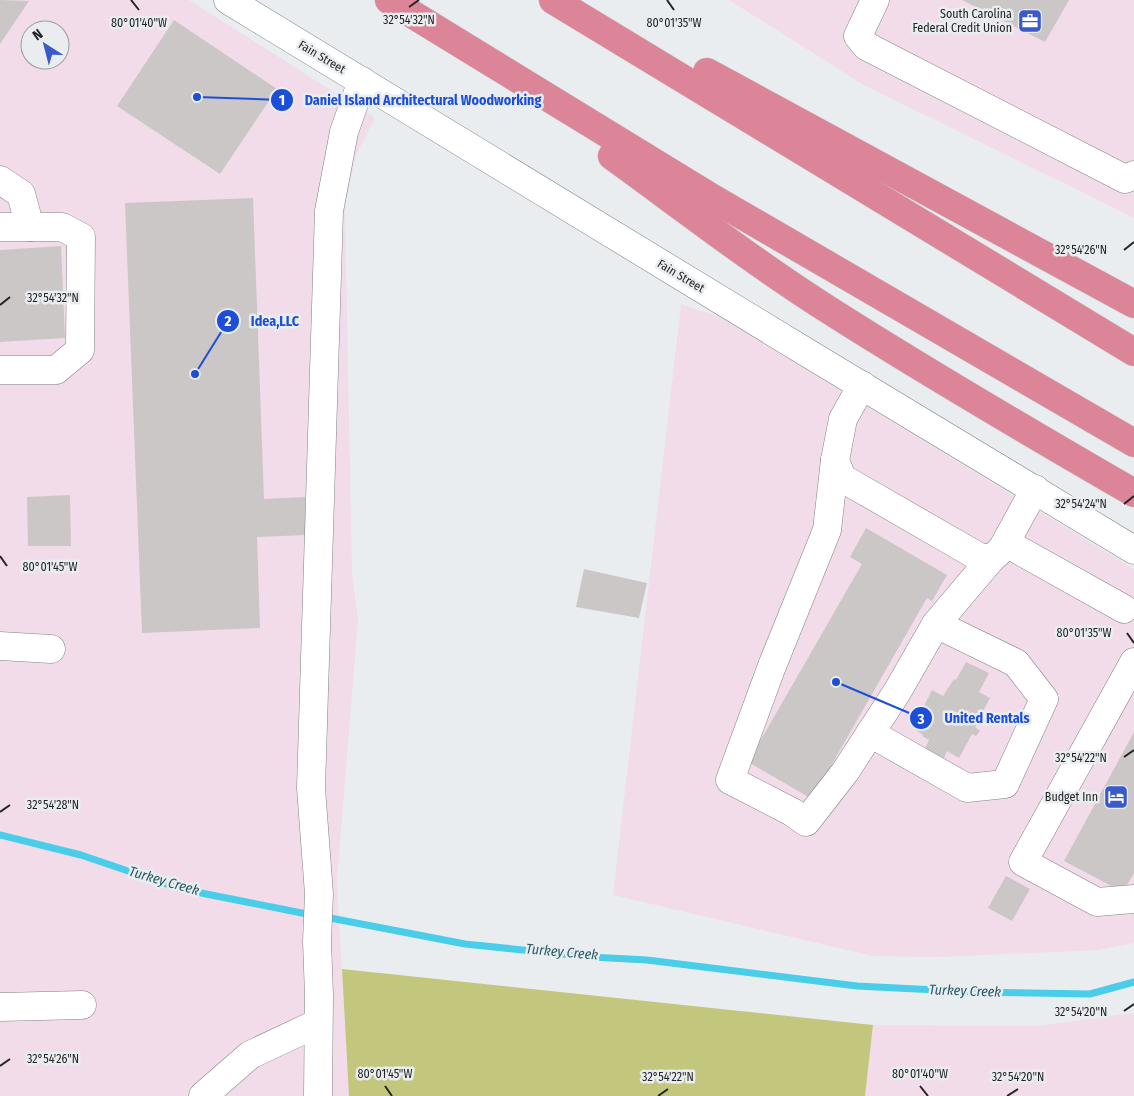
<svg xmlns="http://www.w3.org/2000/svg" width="1134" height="1096" font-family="'Fira Sans Condensed',sans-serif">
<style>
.commercial{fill:#f2dce9;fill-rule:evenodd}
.green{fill:#c3c77d}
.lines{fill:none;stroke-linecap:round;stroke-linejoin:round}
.stream{stroke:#4acde9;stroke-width:7}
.building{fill:#cbc7c6}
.minor-casing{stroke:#808385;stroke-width:29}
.highway-casing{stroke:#cacacb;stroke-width:29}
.minor{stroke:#fff;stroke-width:28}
.highway{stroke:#dd8598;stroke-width:28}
.ticks{fill:none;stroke:#232425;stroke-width:2}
.labels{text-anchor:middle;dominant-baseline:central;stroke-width:5;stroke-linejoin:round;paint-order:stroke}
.poi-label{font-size:12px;fill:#232425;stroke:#eaedf0;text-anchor:end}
.street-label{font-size:12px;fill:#232425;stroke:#eaedf0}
.water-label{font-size:14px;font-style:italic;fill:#255a66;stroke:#eaedf0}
.ticks-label{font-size:12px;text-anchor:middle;fill:#232425;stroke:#eaedf0;stroke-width:5;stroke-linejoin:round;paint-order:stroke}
.leader{fill:none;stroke:#1d4ed8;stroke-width:2}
.callout-dot{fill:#1d4ed8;stroke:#eaedf0;stroke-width:2}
.mark-label{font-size:15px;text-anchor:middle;font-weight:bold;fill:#fff}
.callout-label{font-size:14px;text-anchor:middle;font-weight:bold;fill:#1d4ed8;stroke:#eaedf0;stroke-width:5;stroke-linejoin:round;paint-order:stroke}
</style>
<rect width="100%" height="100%" fill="#eaedf0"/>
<!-- commercial -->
<g class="commercial">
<path d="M0 0H189L375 118 356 155 345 206 352 574 358 620 337 881 349 1096H0ZM30 30H60V60H30Z"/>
<path d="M729 0H1134V218L862 84Z"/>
<path d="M681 304 720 317 1134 569V943L1098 950 942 957 872 956 613 895Z"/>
<path d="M1134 1013V1096H865L873 1025 1035 1026Z"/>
</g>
<!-- green -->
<path class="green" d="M342 969 873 1025 865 1096H349Z"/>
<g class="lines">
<!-- stream -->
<g class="stream">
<path d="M0 835 81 855 181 889 312 915"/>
<path d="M325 917 465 944 591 957 647 960 857 986 976 992 1090 994 1134 982"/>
</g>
</g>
<!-- building -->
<g class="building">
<path d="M0 0 29 1 0 44Z"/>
<path d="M962 0H1069L1045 42Z"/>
<path d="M174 20 277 89 220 174 117 106Z"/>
<path d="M253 198 264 499 305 497 306 535 257 537 260 628 142 633 125 203Z"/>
<path d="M61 246 65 338 0 342V250Z"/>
<path d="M70 495 71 546H28L27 497Z"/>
<path d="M866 528 947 575 932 601 927 598 812 799 748 762 862 564 850 557Z"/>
<path d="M584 569 647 583 639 618 576 607Z"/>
<path d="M966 662 989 673 979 692 990 698 975 727 980 731 976 736 972 734 959 758 947 751 944 758 925 749 929 740 922 736 923 735 913 728 932 690 943 696 954 679 956 680Z"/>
<path d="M1134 732V873L1123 892 1064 861Z"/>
<path d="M1006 876 1030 889 1012 921 988 908Z"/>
</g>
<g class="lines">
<defs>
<g id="minor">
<path d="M228 0 801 349 1134 550"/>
<path d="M875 0 858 36 866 46 1125 179 1134 175"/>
<path d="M0 180 21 194 30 227"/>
<path d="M0 227H62L81 237 80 350 56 370H0"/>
<path d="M862 385 843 419 835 460 842 478 979 557 991 559 1002 549 1035 489"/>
<path d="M835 460 827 530 772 666 730 780 792 812 806 822 845 772 897 692 936 624 991 559"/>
<path d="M1006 543 1124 609"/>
<path d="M0 646 51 649"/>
<path d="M1134 662 1023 862 1097 902 1134 899"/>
<path d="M870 733 967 788 1005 784 1044 699 1016 663 936 624"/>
<path d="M0 1007 82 1005"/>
<path d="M203 1096 250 1055 318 1023"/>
<path d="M318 1096 319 995 317 941 319 894 311 788 329 211 344 132 362 81"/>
</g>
<g id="highway">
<path d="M389 0 709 196 1134 443"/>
<path d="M553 0 1134 352"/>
<path d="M707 72 1134 304"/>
<path d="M612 156C685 209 756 264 832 312 931 375 1032 434 1134 493"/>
</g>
</defs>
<!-- minor casing -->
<use href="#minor" class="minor-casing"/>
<!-- highway casing -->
<use href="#highway" class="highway-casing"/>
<!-- minor -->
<use href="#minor" class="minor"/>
<!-- highway -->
<use href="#highway" class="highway"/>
</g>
<!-- ticks -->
<path class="ticks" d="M131 0 139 10M667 0 674 10M409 7 419 0M1124 250 1134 242M0 305 10 297M1124 504 1134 496M0 556 7 566M1127 633 1134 643M1124 757 1134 750M0 812 10 805M1124 1011 1134 1004M0 1066 10 1059M385 1086 392 1096M920 1086 928 1096M658 1096 668 1089M1007 1096 1018 1089"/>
<!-- icons -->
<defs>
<symbol id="office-square" viewBox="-11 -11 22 22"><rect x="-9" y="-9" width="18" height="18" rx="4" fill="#3a59cb" stroke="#eaedf0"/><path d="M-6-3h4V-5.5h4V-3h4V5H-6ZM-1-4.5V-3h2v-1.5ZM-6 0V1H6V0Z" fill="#fff"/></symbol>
<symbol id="hotel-square" viewBox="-11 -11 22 22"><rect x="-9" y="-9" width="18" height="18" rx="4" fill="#3a59cb" stroke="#eaedf0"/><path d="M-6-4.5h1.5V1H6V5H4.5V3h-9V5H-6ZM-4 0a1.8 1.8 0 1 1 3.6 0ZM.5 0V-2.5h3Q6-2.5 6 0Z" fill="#fff"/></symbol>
</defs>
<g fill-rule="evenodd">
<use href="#office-square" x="1016" y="7" width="28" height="28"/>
<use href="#hotel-square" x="1102" y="783" width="28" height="28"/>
</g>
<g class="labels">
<!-- poi labels -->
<g class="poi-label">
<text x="1012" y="14">South Carolina<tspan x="1012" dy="14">Federal Credit Union</tspan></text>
<text x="1098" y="797">Budget Inn</text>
</g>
<!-- street labels -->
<g class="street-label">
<text transform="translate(322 57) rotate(31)">Fain Street</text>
<text transform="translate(681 276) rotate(31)">Fain Street</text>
</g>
<!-- water labels -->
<g class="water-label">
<text transform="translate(164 881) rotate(16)">Turkey Creek</text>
<text transform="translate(562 952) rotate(5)">Turkey Creek</text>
<text transform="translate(965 991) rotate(2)">Turkey Creek</text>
</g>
</g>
<g class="ticks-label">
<text x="409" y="24">32°54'32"N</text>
<text x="139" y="27">80°01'40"W</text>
<text x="674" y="27">80°01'35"W</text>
<text x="1081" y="254">32°54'26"N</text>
<text x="53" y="302">32°54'32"N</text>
<text x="1081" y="508">32°54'24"N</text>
<text x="50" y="571">80°01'45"W</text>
<text x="1084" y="637">80°01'35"W</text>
<text x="1081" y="762">32°54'22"N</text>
<text x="53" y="809">32°54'28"N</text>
<text x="1081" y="1016">32°54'20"N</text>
<text x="53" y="1063">32°54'26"N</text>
<text x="385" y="1078">80°01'45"W</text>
<text x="920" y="1078">80°01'40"W</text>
<text x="668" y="1081">32°54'22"N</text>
<text x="1018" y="1081">32°54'20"N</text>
</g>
<!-- callouts -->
<path class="leader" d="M197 97L282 100M195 374L228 321M836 682L921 718"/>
<g class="callout-dot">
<circle cx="197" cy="97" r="5"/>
<circle cx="195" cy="374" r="5"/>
<circle cx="836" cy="682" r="5"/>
<circle cx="282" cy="100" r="12"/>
<circle cx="228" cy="321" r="12"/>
<circle cx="921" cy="718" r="12"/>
</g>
<g class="mark-label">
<text x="282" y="105">1</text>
<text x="228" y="326">2</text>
<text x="921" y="724">3</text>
</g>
<g class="callout-label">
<text x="423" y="105">Daniel Island Architectural Woodworking</text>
<text x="275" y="326">Idea,LLC</text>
<text x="987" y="723">United Rentals</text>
</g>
<!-- north arrow -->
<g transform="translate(45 45) rotate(324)"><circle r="24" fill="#eaedf0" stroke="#9a9d9f"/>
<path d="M0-4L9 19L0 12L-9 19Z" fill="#3a59cb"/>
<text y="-8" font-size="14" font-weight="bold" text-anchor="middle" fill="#232425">N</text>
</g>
</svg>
